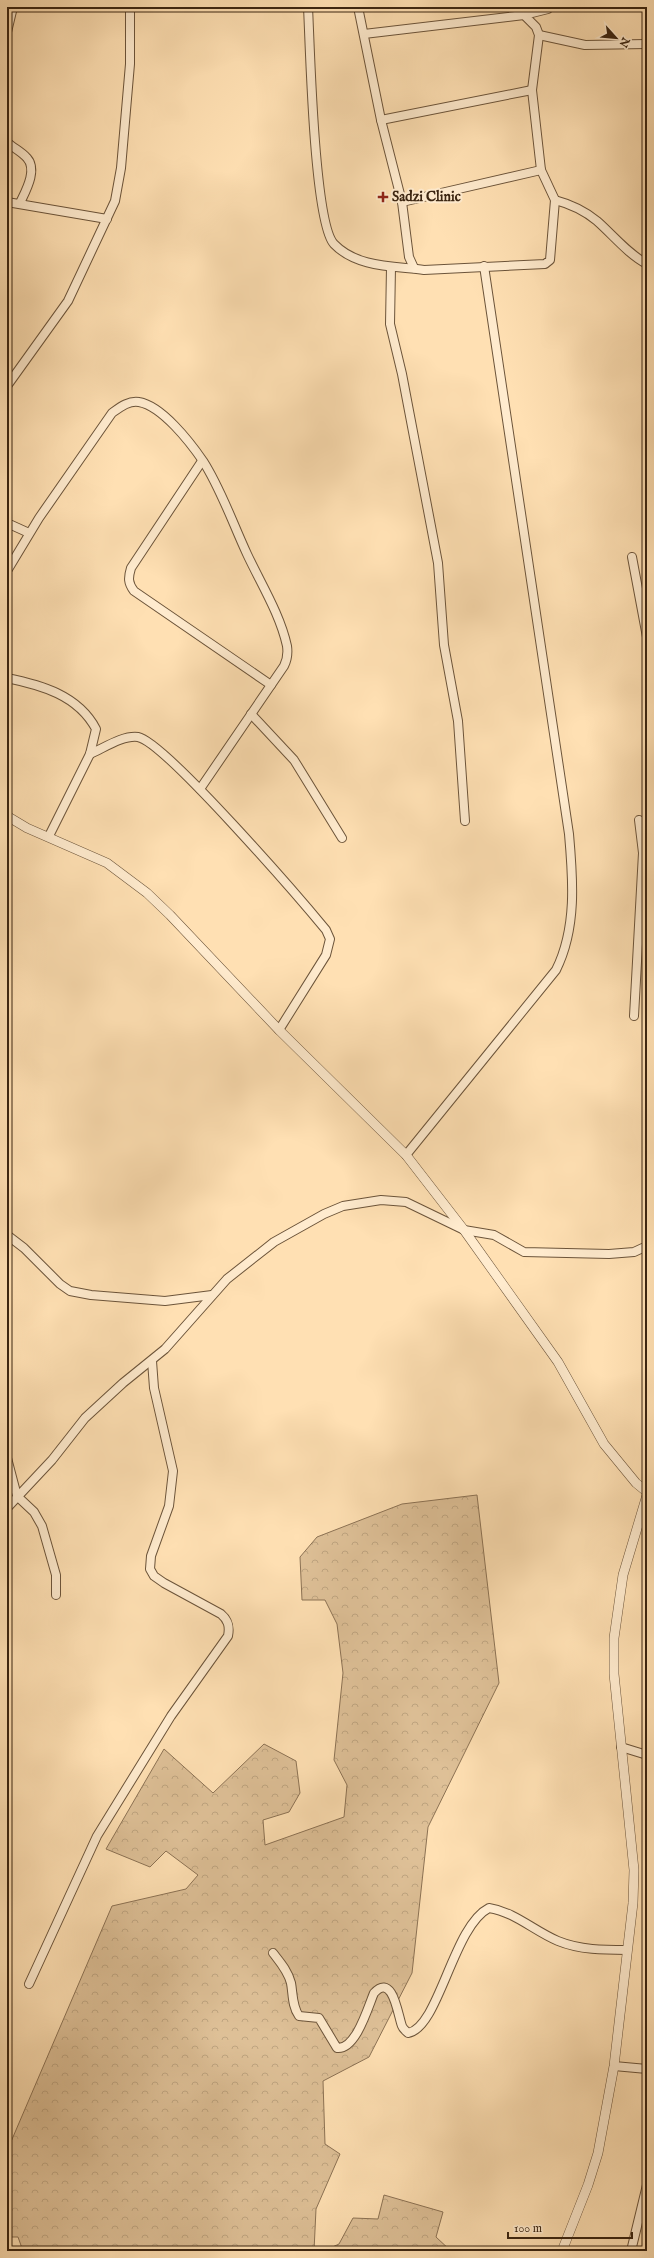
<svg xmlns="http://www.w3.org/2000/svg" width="654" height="2258" font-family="'IM FELL English',serif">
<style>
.forest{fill:url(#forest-crowns);stroke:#8c7254}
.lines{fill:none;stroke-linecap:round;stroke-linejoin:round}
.minor-casing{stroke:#6c543a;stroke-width:10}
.tertiary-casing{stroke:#6c543a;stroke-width:10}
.minor{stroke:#ffebce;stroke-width:8}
.tertiary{stroke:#ffebce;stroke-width:9}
.poi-dot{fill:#8f2418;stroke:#ffebce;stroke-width:1.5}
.labels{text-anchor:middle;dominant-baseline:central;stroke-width:4;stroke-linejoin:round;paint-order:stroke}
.poi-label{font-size:14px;font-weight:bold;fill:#3b2511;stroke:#ffebce;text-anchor:start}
</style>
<defs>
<pattern id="forest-crowns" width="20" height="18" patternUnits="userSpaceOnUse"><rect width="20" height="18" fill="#dec097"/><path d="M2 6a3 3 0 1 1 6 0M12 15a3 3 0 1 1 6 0" fill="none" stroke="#bfa581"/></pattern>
</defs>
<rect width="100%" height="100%" fill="#ffe0b3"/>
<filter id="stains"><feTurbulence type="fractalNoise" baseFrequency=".005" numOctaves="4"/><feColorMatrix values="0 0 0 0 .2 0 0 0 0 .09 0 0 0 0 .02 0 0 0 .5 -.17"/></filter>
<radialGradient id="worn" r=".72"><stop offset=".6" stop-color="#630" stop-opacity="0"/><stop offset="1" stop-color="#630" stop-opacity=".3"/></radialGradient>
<!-- forest -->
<g class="forest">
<path d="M477 1495 499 1683 428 1827 412 1973 369 2057 323 2081 325 2144 340 2154 316 2209 314 2251H23L18 2237H7V2144H10L112 1906 186 1889 198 1875 166 1851 150 1867 106 1849 164 1749 213 1793 264 1744 296 1761 300 1793 289 1812 263 1820 265 1845 344 1817 347 1785 334 1760 343 1673 337 1624 325 1600H302L300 1557 317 1537 402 1504Z"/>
<path d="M384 2195 443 2212 436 2237 451 2251H324L339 2244 353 2218 378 2219Z"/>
</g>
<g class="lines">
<defs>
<g id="minor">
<path d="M308 7C310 45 314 223 334 244 357 268 395 266 424 270L545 264 550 260 555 200 541 170 532 90 539 35 536 27 524 15 548 9 549 7"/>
<path d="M358 7 381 120 402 202 409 257 414 268"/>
<path d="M7 32 13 7"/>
<path d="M364 34 524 15"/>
<path d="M539 35 585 45 647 44"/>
<path d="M381 120 532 90"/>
<path d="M7 142C13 148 21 151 27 158 38 170 25 192 20 203"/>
<path d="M555 200C570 204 585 211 597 221 613 235 628 254 647 264"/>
<path d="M7 202 107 219"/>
<path d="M402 202 541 170"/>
<path d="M391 267 390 324 402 374 438 563 444 645 458 721 465 821"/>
<path d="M7 386 68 301 115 201 121 168 130 64V7"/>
<path d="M202 461 131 568C128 578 128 583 134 591L271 685"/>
<path d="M7 523 29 533"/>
<path d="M632 557 647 637"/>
<path d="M7 571 39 518 112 413C119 408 129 400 139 402 162 406 190 442 203 461 221 489 233 524 247 554 261 584 280 614 287 646 288 653 287 660 284 666L200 789"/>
<path d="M7 678C41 685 78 695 96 729L90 754 49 836"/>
<path d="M251 714 294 760 342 838"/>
<path d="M90 754C104 748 123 735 138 737 165 742 302 901 326 930L330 939 326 955 279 1030"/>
<path d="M634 1016 643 853 639 820"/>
<path d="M406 1155 556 970C577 928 573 879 569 834L484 266"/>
<path d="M7 1235 24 1248 60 1284 70 1291 91 1295 165 1301 212 1295"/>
<path d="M7 1458 17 1496 34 1512 42 1526 56 1575V1595"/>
<path d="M7 1508 52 1460 85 1418 123 1383 165 1349 227 1279 274 1242 324 1214 343 1206 381 1200 406 1202 464 1230 494 1235 524 1252 609 1254 634 1252 647 1246"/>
<path d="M621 1747 647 1755"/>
<path d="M273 1953C280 1962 288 1971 291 1983 293 1994 292 2006 299 2016L319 2018 337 2048C356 2050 368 2007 374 1993 393 1972 398 2016 402 2026 403 2029 406 2031 408 2033 439 2028 453 1926 489 1908 515 1912 534 1931 558 1941 580 1950 604 1950 627 1950"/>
<path d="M29 1984 97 1836 171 1716 228 1636C230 1626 228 1620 221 1614L164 1583 154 1576 150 1569 151 1556 169 1506 173 1471 154 1388 152 1361"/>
<path d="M614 2066 647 2069"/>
<path d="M631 2251 647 2185"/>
</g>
<g id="tertiary">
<path d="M7 816 27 828 107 863 147 893 170 915 279 1030 406 1155 464 1230 558 1362 604 1444 636 1483 647 1492"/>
<path d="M562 2251 588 2185 598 2153 614 2066 633 1903 634 1870 614 1674V1638L623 1575 647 1495"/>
</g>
</defs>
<!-- minor casing -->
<use href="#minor" class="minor-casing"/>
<!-- tertiary casing -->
<use href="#tertiary" class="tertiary-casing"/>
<!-- minor -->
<use href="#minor" class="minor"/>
<!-- tertiary -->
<use href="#tertiary" class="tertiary"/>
</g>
<!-- markers -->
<path class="poi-dot" d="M381 191h4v4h4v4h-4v4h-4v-4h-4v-4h4z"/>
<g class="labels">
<!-- poi labels -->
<g class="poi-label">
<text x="392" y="197">Sadzi Clinic</text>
</g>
</g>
<!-- margin -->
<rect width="654" height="2258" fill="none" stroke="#ffe0b3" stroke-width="24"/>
<rect x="8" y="8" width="638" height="2242" fill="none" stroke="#3b2511" stroke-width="2"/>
<rect x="12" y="12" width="630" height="2234" fill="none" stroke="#3b2511"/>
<!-- north arrow -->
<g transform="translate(616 38) rotate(117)" stroke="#ffebce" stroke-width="3" paint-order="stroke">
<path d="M0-3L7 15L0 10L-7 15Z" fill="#3b2511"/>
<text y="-6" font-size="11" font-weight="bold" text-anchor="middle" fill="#3b2511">N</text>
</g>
<!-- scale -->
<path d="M508 2232v6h124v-6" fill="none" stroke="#3b2511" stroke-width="2"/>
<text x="514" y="2232" font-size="12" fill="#3b2511" stroke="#ffebce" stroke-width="3" paint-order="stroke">100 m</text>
<rect width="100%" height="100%" filter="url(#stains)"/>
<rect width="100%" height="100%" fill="url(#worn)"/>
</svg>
